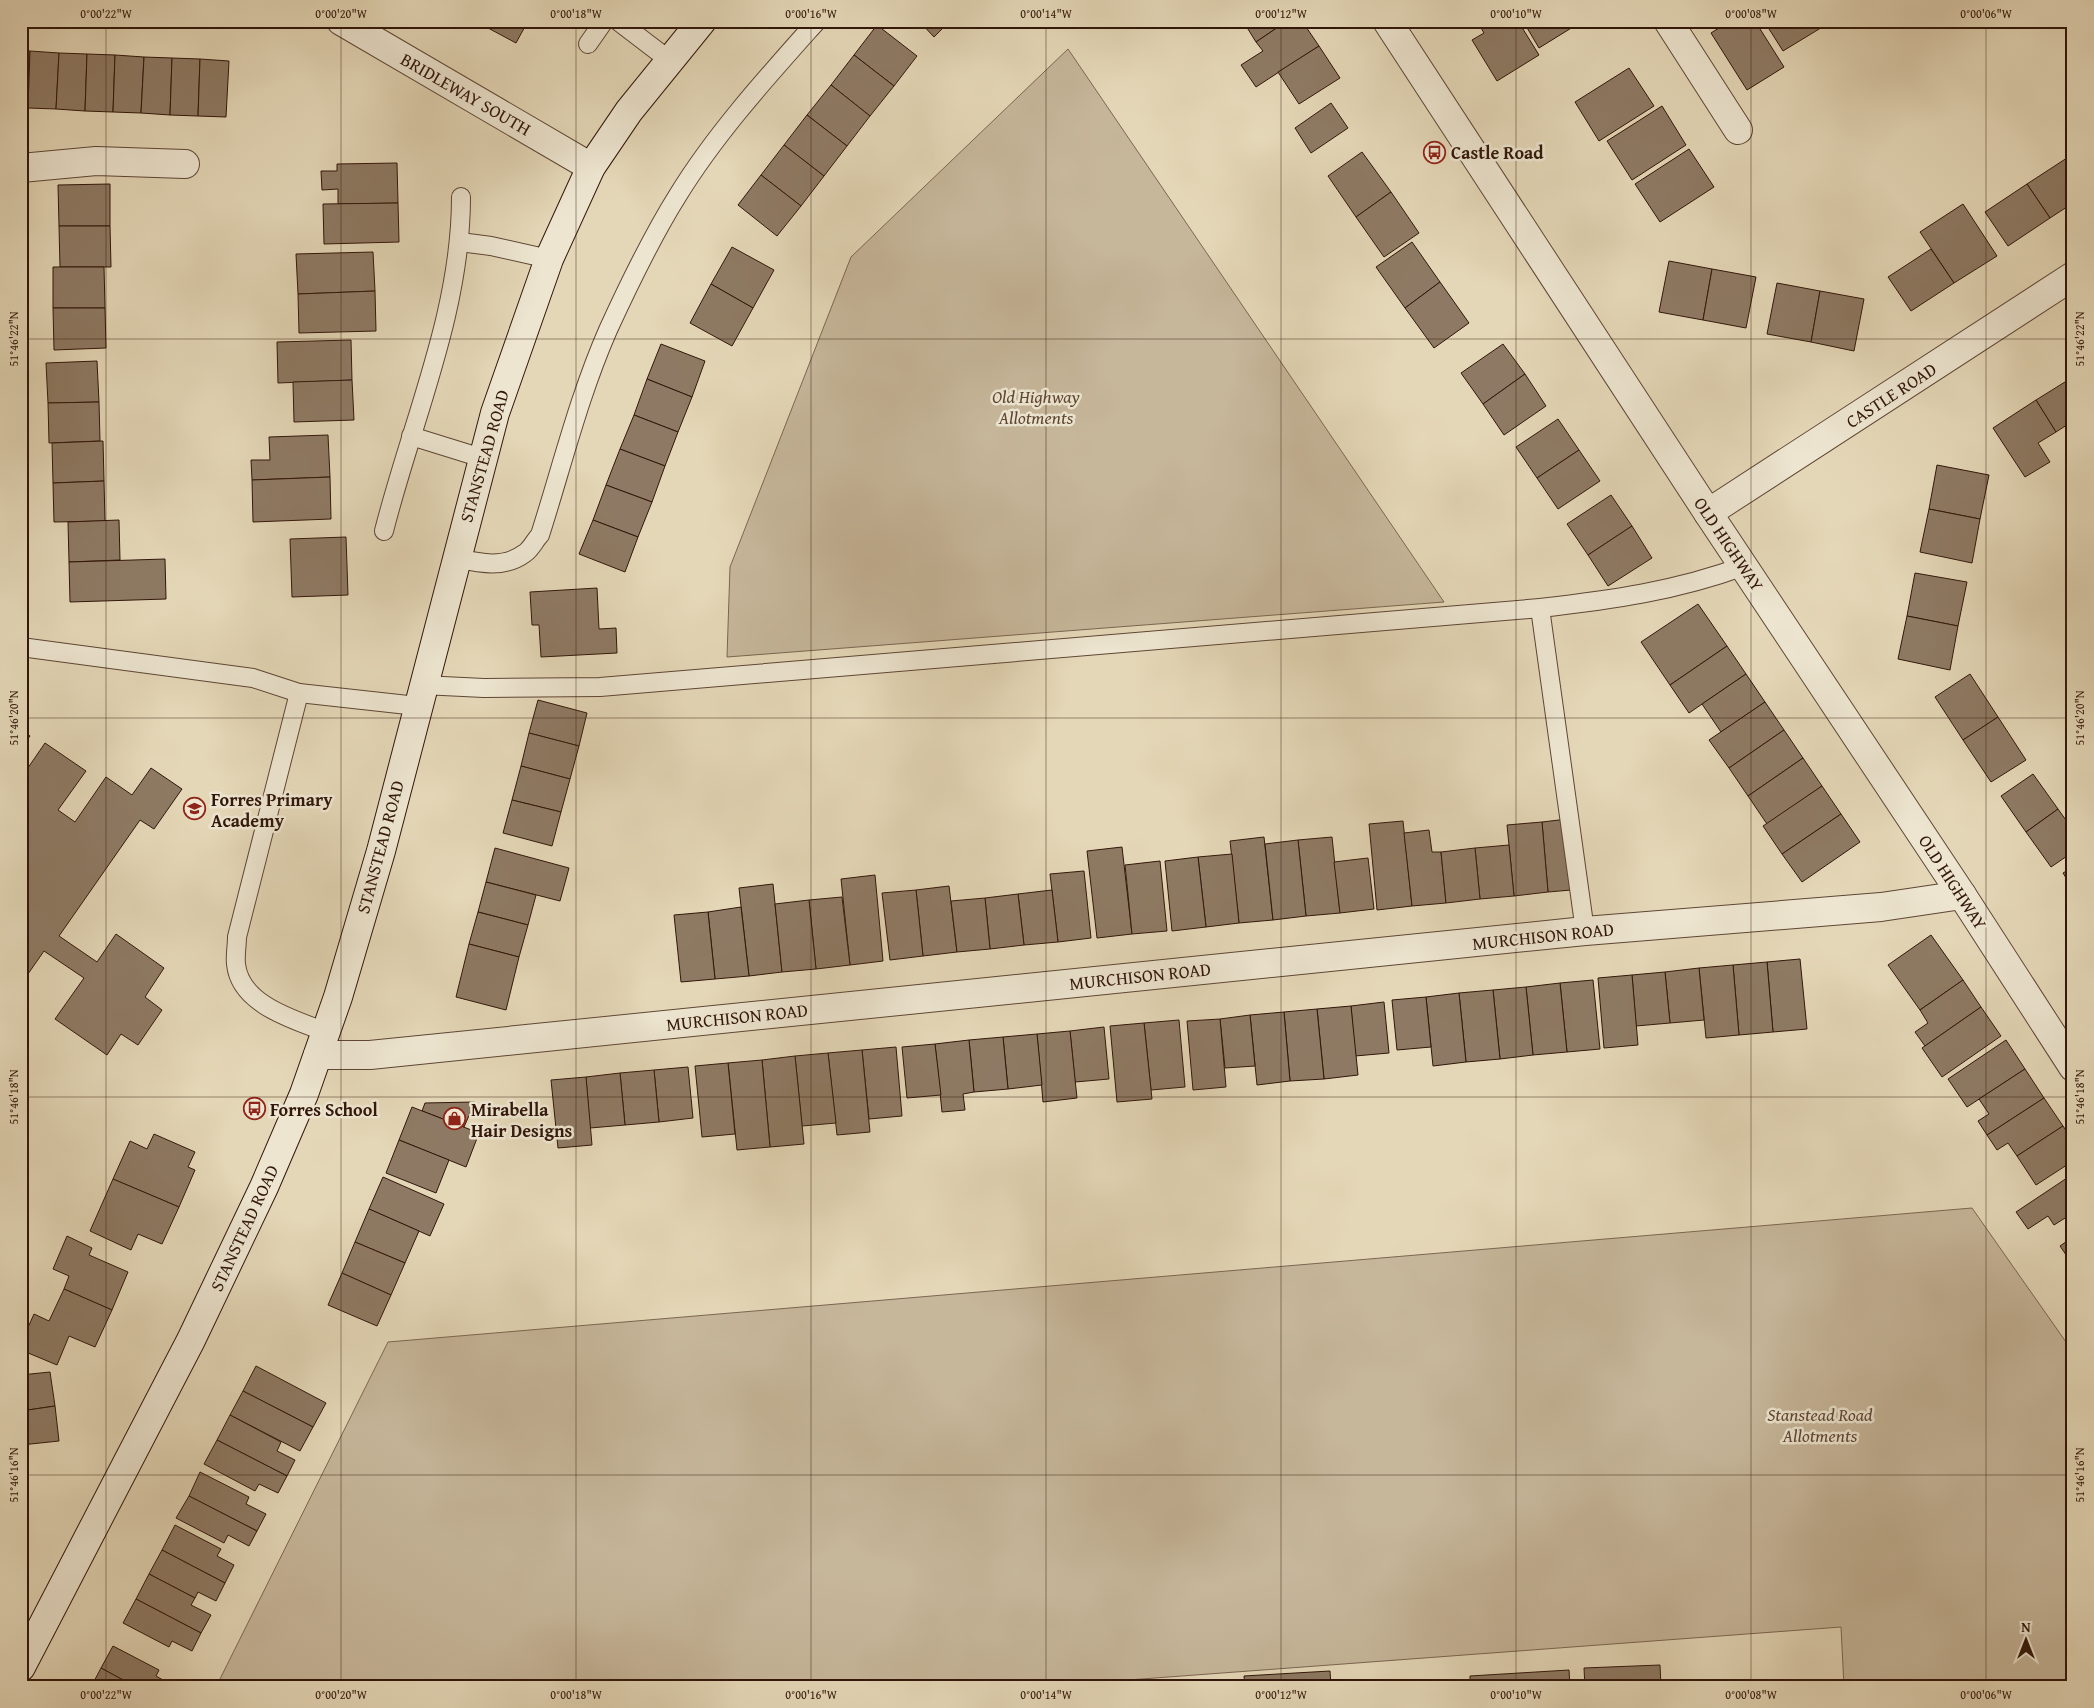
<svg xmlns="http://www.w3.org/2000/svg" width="2094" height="1708" font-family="'Gentium Book Plus',serif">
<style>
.green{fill:#c6b69a;stroke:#7c6652}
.building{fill:#8e7a64;stroke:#31160a}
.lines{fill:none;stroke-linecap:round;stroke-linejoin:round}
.lane-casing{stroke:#5e4635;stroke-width:20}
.street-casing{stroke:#5e4635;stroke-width:30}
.secondary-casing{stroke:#31160a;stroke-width:30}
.lane{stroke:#ede5d0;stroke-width:18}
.street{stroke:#ede5d0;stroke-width:28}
.secondary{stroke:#ede5d0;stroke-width:28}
.ticks{fill:none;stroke:#31160a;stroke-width:1;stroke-opacity:0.45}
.labels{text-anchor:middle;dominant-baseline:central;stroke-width:5;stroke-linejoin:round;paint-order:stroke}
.street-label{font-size:18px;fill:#31160a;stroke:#ede5d0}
.poi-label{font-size:18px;font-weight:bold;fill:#31160a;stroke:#ede5d0;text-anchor:start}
.park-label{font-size:18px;font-style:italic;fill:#5e4635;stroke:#ede5d0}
.neatline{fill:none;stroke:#31160a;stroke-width:2}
.ticks-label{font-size:12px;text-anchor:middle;fill:#31160a}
</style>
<rect width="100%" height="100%" fill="#e4d7b7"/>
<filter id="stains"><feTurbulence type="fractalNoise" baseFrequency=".004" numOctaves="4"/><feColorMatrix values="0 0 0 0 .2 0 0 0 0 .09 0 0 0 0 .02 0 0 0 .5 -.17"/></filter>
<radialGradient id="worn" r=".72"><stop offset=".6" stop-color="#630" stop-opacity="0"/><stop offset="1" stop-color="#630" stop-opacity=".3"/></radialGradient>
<!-- green -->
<g class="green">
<path d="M1068 49 1444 602 727 657 730 567 851 257Z"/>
<path d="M1972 1208 2073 1352V1687H1844L1841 1627 1034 1687H216L388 1342Z"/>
</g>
<!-- building -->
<g class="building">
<path d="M475 21H528L516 43Z"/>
<path d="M919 21H950L934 37Z"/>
<path d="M1243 21H1287L1256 42Z"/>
<path d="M1287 21H1302L1319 46 1256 87 1241 65 1263 51 1256 42Z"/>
<path d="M1477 21H1518L1539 55 1497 81 1472 40 1484 33Z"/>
<path d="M1523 21H1580L1581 22 1539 48Z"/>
<path d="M1730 21H1755L1784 67 1747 90 1711 33Z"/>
<path d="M1764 21H1821L1824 26 1783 51Z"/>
<path d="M877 25 917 56 894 86 854 55Z"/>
<path d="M1319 46 1340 78 1299 104 1278 72Z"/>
<path d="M21 51H30L28 108H21Z"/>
<path d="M30 51 59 53 56 109 28 108Z"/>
<path d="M59 53 87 54 85 111 56 109Z"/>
<path d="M87 54 115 55 113 112 85 111Z"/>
<path d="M115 55 144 57 141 113 113 112Z"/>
<path d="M854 55 894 86 870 116 831 85Z"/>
<path d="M144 57 172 58 170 115 141 113Z"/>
<path d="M172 58 200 59 198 116 170 115Z"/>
<path d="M200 59 229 61 226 117 198 116Z"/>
<path d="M1629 68 1654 106 1599 141 1575 102Z"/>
<path d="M831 85 870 116 847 146 807 115Z"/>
<path d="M1331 103 1348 128 1311 153 1295 128Z"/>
<path d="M1662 106 1686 145 1632 180 1607 141Z"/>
<path d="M807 115 847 146 824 176 784 145Z"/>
<path d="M784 145 824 176 801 206 761 175Z"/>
<path d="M1689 149 1714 187 1660 222 1635 184Z"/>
<path d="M1362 152 1391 192 1356 217 1328 176Z"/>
<path d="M2070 156 2073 161V203L2050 218 2027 184Z"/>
<path d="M397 163 398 203 338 204V189L322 190 321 171H337V164Z"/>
<path d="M761 175 801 206 777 236 738 205Z"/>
<path d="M110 184V226H59L58 185Z"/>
<path d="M2027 184 2050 218 2008 246 1985 212Z"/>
<path d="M1391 192 1419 233 1384 257 1356 217Z"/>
<path d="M398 203 399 242 324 244 323 204Z"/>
<path d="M1963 204 1997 256 1954 283 1920 232Z"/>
<path d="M59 226H110L111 267H60Z"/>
<path d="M1412 242 1440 282 1405 308 1376 267Z"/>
<path d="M732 247 774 270 753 308 711 284Z"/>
<path d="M1931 249 1954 283 1911 311 1888 277Z"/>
<path d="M373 252 375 291 298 294 296 254Z"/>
<path d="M1669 261 1712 269 1703 320 1659 312Z"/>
<path d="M53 267H104L105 308H53Z"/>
<path d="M1712 269 1756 277 1746 328 1703 320Z"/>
<path d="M1440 282 1469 323 1434 348 1405 308Z"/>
<path d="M1777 283 1820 291 1811 342 1767 334Z"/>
<path d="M711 284 753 308 732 346 690 323Z"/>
<path d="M375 291 376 331 299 333 298 294Z"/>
<path d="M1820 291 1864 299 1854 351 1811 342Z"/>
<path d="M53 308H105L106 348 54 350Z"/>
<path d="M351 340 352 380 278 383 277 342Z"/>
<path d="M661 344 705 361 692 397 647 379Z"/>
<path d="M1503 344 1525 374 1483 404 1461 373Z"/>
<path d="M97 361 99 402 48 403 46 363Z"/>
<path d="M1525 374 1546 406 1504 435 1483 404Z"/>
<path d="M2073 377V421L2056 432 2036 400Z"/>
<path d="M647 379 692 397 678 432 634 415Z"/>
<path d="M352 380 354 420 294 422 293 382Z"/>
<path d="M2036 400 2056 432 2038 443 2050 462 2025 477 1993 428Z"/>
<path d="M99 402 100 441 49 443 48 403Z"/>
<path d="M634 415 678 432 665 466 620 449Z"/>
<path d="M1558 419 1579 450 1537 478 1516 447Z"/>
<path d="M328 435 330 477 252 480 251 460H270L269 437Z"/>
<path d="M103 441 104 481 53 483 52 443Z"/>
<path d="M620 449 665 466 652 502 606 485Z"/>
<path d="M1579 450 1600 481 1558 509 1537 478Z"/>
<path d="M1937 465 1989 475 1980 519 1929 509Z"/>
<path d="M330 477 331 519 253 522 252 480Z"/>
<path d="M104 481 105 521 54 522 53 483Z"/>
<path d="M606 485 652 502 638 537 593 520Z"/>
<path d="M1611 495 1632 526 1588 555 1567 524Z"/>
<path d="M1929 509 1980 519 1972 563 1920 552Z"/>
<path d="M119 520 120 560 69 562 68 522Z"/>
<path d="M593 520 638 537 625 572 579 554Z"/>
<path d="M1632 526 1652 558 1608 586 1588 555Z"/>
<path d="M346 537 348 595 292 597 290 539Z"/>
<path d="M165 559 166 599 70 602 69 562Z"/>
<path d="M1915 573 1967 582 1958 626 1907 616Z"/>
<path d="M597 588 599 629 616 628 617 653 541 657 539 625H532L530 592Z"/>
<path d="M1698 604 1727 646 1670 685 1641 642Z"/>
<path d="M1907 616 1958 626 1950 670 1898 659Z"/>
<path d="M1727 646 1746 674 1689 713 1670 685Z"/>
<path d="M1746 674 1765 702 1721 732 1702 704Z"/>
<path d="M1970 674 1998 717 1963 740 1935 697Z"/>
<path d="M21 682 27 685 21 693Z"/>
<path d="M538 700 587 713 579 746 529 733Z"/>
<path d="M1765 702 1784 730 1729 768 1709 740Z"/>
<path d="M1998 717 2026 760 1991 782 1963 740Z"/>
<path d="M21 730 30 736 21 748Z"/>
<path d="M1784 730 1803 758 1748 796 1729 768Z"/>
<path d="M529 733 579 746 570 779 521 766Z"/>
<path d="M45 743 86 771 58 810 75 822 106 777 132 795 151 768 182 789 154 829 140 820 59 936 97 962 116 934 164 968 145 997 162 1010 138 1045 121 1034 107 1055 55 1019 84 978 44 951 21 984V778Z"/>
<path d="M1803 758 1822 786 1767 824 1748 796Z"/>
<path d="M521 766 570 779 561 812 512 800Z"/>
<path d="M2033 774 2058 809 2026 832 2001 796Z"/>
<path d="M1822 786 1841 814 1782 854 1763 826Z"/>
<path d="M512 800 561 812 552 846 503 833Z"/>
<path d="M2058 809 2073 830V852L2051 867 2026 832Z"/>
<path d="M1841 814 1860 842 1802 882 1782 854Z"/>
<path d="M1576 818 1583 889 1548 892 1542 822Z"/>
<path d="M1403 821 1412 906 1377 910 1369 824Z"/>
<path d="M1542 822 1548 892 1514 896 1507 825Z"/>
<path d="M1429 830 1432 852H1441L1446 903 1412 906 1404 833Z"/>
<path d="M1264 837 1273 920 1239 923 1230 841Z"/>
<path d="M1332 837 1340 913 1306 916 1298 840Z"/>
<path d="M1298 840 1306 916 1273 920 1265 844Z"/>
<path d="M1509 845 1514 896 1480 899 1475 848Z"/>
<path d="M1122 847 1132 934 1097 938 1087 851Z"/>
<path d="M495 848 569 868 560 901 486 882Z"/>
<path d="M1475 848 1480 899 1446 903 1441 852Z"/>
<path d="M1232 854 1239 923 1206 927 1198 857Z"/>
<path d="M1198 857 1206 927 1172 931 1165 861Z"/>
<path d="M1368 858 1374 909 1340 913 1334 862Z"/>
<path d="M1160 861 1167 931 1132 934 1125 865Z"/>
<path d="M2073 867V889L2063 873Z"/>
<path d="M1084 871 1091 938 1058 942 1050 874Z"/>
<path d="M875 875 883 961 850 965 841 879Z"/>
<path d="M486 882 536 895 528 925 478 912Z"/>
<path d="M773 884 782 972 749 976 739 888Z"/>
<path d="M949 886 957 952 923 956 916 890Z"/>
<path d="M916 890 923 956 890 960 882 893Z"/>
<path d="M1052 890 1058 942 1024 945 1018 894Z"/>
<path d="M1018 894 1024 945 990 949 985 898Z"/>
<path d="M842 897 850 965 816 969 809 900Z"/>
<path d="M985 898 990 949 957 952 951 901Z"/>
<path d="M809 900 816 969 782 972 775 904Z"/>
<path d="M741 907 749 976 715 979 708 912Z"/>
<path d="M478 912 528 925 519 957 469 944Z"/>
<path d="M708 912 715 979 681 982 674 915Z"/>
<path d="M1931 935 1963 980 1920 1010 1888 965Z"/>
<path d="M469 944 519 957 506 1010 456 997Z"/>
<path d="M1800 959 1807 1029 1773 1032 1767 962Z"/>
<path d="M1767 962 1773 1032 1739 1035 1733 965Z"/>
<path d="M1733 965 1739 1035 1706 1038 1699 968Z"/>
<path d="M1699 968 1704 1020 1670 1023 1665 972Z"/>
<path d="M1665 972 1670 1023 1636 1026 1632 975Z"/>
<path d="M1632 975 1638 1045 1604 1048 1598 978Z"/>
<path d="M1593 980 1600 1049 1567 1052 1560 983Z"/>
<path d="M1963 980 1981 1007 1925 1046 1915 1032 1928 1023 1920 1010Z"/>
<path d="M1560 983 1567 1052 1533 1055 1526 987Z"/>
<path d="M1526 987 1533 1055 1500 1059 1493 990Z"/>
<path d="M1493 990 1500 1059 1466 1062 1459 993Z"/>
<path d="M1459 993 1466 1062 1433 1066 1426 997Z"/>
<path d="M1426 997 1431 1047 1397 1050 1392 1000Z"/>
<path d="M1384 1002 1389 1053 1355 1056 1351 1006Z"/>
<path d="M1351 1006 1358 1075 1324 1079 1317 1009Z"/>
<path d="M1981 1007 2001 1036 1942 1077 1922 1048Z"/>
<path d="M1317 1009 1324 1079 1290 1081 1284 1012Z"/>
<path d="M1284 1012 1290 1081 1257 1085 1250 1015Z"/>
<path d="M1250 1015 1255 1066 1225 1068 1220 1019Z"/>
<path d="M1220 1019 1226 1087 1193 1090 1187 1021Z"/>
<path d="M1179 1020 1185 1087 1151 1090 1144 1023Z"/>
<path d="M1144 1023 1152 1099 1117 1102 1110 1026Z"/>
<path d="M1104 1027 1109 1079 1075 1082 1070 1031Z"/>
<path d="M1070 1031 1077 1098 1043 1102 1037 1034Z"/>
<path d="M1037 1034 1042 1085 1008 1089 1003 1037Z"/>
<path d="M1003 1037 1008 1089 974 1092 969 1040Z"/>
<path d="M969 1040 974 1092 963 1094 965 1110 942 1112 935 1044Z"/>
<path d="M2006 1040 2025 1069 1967 1107 1948 1079Z"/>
<path d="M935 1044 941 1095 907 1098 902 1047Z"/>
<path d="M896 1047 902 1116 869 1119 862 1050Z"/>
<path d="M862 1050 870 1132 837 1135 828 1053Z"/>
<path d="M828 1053 836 1123 802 1126 795 1056Z"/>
<path d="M795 1056 804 1144 770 1147 762 1060Z"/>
<path d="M762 1060 770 1147 737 1150 728 1063Z"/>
<path d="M728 1063 735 1134 702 1137 695 1066Z"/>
<path d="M688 1067 693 1118 659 1122 654 1070Z"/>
<path d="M2025 1069 2044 1098 1987 1135 1978 1121 1989 1114 1979 1099Z"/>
<path d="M654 1070 659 1122 625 1125 620 1073Z"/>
<path d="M620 1073 625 1125 590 1128 586 1077Z"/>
<path d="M586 1077 592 1145 558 1148 551 1080Z"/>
<path d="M2044 1098 2063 1126 2017 1156 2008 1143 1997 1150 1987 1135Z"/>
<path d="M475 1102 464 1127 422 1111 425 1103Z"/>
<path d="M412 1107 479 1133 466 1167 399 1140Z"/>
<path d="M2063 1126 2073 1141V1161L2036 1185 2017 1156Z"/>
<path d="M154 1134 195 1152 188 1167 195 1170 179 1207 113 1179 130 1141 147 1149Z"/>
<path d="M399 1140 449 1160 436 1193 386 1173Z"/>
<path d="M2073 1174V1213L2054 1225 2048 1216 2028 1229 2016 1212Z"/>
<path d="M383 1177 444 1204 430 1236 369 1209Z"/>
<path d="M113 1179 179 1207 162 1244 138 1234 131 1250 90 1231Z"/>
<path d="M369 1209 419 1231 405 1263 355 1242Z"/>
<path d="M67 1236 92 1248 89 1255 128 1272 112 1310 64 1289 69 1276 53 1269Z"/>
<path d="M2073 1237V1261L2071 1262 2060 1246Z"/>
<path d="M355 1242 405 1263 391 1295 342 1273Z"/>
<path d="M342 1273 391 1295 377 1326 328 1305Z"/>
<path d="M64 1289 112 1310 95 1347 69 1336 57 1365 21 1350V1343L34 1314 49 1321Z"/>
<path d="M256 1366 326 1403 313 1427 243 1391Z"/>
<path d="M50 1372 55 1406 21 1411V1375Z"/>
<path d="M243 1391 313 1427 300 1451 230 1415Z"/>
<path d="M55 1406 59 1441 21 1445V1411Z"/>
<path d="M230 1415 281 1442 277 1451 295 1460 287 1476 217 1440Z"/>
<path d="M217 1440 287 1476 278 1493 259 1484 255 1491 204 1464Z"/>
<path d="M200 1472 249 1497 246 1504 266 1514 257 1531 189 1496Z"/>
<path d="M189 1496 257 1531 249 1546 228 1535 224 1543 176 1518Z"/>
<path d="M175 1525 221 1549 217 1556 234 1565 225 1583 162 1550Z"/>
<path d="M162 1550 225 1583 216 1601 198 1592 195 1598 149 1574Z"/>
<path d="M149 1574 195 1598 191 1605 211 1615 201 1633 136 1599Z"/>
<path d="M136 1599 201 1633 192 1651 172 1641 169 1647 123 1623Z"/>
<path d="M113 1646 159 1670 156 1676 175 1687H136L101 1668Z"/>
<path d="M1660 1665 1661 1687H1585L1584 1668Z"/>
<path d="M101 1668 136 1687H91Z"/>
<path d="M1569 1670 1570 1687H1470V1676Z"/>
<path d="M1330 1671 1331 1687H1245L1244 1676Z"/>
</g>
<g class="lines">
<defs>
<g id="lane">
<path d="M618 21 669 60"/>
<path d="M588 44 604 21"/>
<path d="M460 242 491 246 549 259"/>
<path d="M411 436 482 458"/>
<path d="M384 531C412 420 461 313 461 197"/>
<path d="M456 558C479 563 504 569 525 553 531 549 535 540 540 535 562 466 579 396 608 330 629 284 651 238 678 195 716 133 768 76 817 21"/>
<path d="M1540 608 1585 931"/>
<path d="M21 647 253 678 299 693 417 706"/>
<path d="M422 685 484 688 600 687 1540 608C1611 600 1676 591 1744 566"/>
<path d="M299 693 237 937C237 946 235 955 236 964 240 1005 295 1020 326 1032"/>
</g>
<g id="street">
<path d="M341 21 591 167"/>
<path d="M1387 21 1708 513 1962 895 2073 1067"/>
<path d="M1668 21 1738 130"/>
<path d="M21 168 96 161 185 164"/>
<path d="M1708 513 2073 276"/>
<path d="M318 1055H370L1585 931 1881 907 1962 895"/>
</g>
<path id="secondary" d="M21 1667 191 1340 264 1187 304 1094 338 997 381 851 495 413 549 259 591 167 629 111 702 21"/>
</defs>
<!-- lane casing -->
<use href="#lane" class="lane-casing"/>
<!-- street casing -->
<use href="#street" class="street-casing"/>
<!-- secondary casing -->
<use href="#secondary" class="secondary-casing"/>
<!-- lane -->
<use href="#lane" class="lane"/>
<!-- street -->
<use href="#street" class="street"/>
<!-- secondary -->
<use href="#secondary" class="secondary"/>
</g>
<!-- ticks -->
<path class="ticks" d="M106 21V1687M341 21V1687M576 21V1687M811 21V1687M1046 21V1687M1281 21V1687M1516 21V1687M1751 21V1687M1986 21V1687M21 339H2073M21 718H2073M21 1097H2073M21 1475H2073"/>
<!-- icons -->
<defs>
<symbol id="bus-ring" viewBox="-11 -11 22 22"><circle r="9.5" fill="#ede5d0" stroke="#8f2418" stroke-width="1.5"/><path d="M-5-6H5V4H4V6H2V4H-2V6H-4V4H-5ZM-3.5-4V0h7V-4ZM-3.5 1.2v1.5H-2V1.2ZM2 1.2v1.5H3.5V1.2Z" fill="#8f2418"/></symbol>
<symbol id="school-ring" viewBox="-11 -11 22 22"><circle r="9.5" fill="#ede5d0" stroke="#8f2418" stroke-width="1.5"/><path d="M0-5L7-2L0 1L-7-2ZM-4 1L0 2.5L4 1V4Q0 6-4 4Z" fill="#8f2418"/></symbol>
<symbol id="shop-ring" viewBox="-11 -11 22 22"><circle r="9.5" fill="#ede5d0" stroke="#8f2418" stroke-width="1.5"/><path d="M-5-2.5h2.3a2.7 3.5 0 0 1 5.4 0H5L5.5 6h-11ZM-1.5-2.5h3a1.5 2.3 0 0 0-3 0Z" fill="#8f2418"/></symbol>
</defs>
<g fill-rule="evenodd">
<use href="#bus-ring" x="1422" y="140" width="25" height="25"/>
<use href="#school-ring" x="182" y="796" width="25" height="25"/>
<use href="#bus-ring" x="242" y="1096" width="25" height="25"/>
<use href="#shop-ring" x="442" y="1106" width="25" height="25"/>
</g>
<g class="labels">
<!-- street labels -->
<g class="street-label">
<text transform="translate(466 94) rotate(30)">BRIDLEWAY SOUTH</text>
<text transform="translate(1891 395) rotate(-33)">CASTLE ROAD</text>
<text transform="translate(484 456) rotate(-74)">STANSTEAD ROAD</text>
<text transform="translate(1729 544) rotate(56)">OLD HIGHWAY</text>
<text transform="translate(380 847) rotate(-75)">STANSTEAD ROAD</text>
<text transform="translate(1953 882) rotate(57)">OLD HIGHWAY</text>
<text transform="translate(1543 936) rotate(-6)">MURCHISON ROAD</text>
<text transform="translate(1140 976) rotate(-6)">MURCHISON ROAD</text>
<text transform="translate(737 1017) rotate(-6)">MURCHISON ROAD</text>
<text transform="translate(244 1228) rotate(-65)">STANSTEAD ROAD</text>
</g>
<!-- poi labels -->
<g class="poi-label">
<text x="1451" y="152">Castle Road</text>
<text x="211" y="799">Forres Primary<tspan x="211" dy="21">Academy</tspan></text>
<text x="270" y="1109">Forres School</text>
<text x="471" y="1109">Mirabella<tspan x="471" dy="21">Hair Designs</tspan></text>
</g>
<!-- park labels -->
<g class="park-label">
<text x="1036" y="396">Old Highway<tspan x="1036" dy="21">Allotments</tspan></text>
<text x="1820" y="1414">Stanstead Road<tspan x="1820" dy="21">Allotments</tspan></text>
</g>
</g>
<!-- margin -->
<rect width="2094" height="1708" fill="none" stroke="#e4d7b7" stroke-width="55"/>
<!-- north arrow -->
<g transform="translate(2026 1640)" stroke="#ede5d0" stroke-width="4" paint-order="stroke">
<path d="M0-4L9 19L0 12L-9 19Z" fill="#31160a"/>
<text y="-8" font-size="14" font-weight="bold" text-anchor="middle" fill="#31160a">N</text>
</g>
<rect x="28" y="28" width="2038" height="1652" class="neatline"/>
<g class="ticks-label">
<text x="106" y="18">0°00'22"W</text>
<text x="341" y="18">0°00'20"W</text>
<text x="576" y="18">0°00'18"W</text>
<text x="811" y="18">0°00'16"W</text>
<text x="1046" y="18">0°00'14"W</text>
<text x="1281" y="18">0°00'12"W</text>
<text x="1516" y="18">0°00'10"W</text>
<text x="1751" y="18">0°00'08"W</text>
<text x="1986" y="18">0°00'06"W</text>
<text transform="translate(14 339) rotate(-90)" y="4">51°46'22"N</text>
<text transform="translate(2080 339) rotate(-90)" y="4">51°46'22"N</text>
<text transform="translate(14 718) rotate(-90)" y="4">51°46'20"N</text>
<text transform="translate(2080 718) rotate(-90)" y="4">51°46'20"N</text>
<text transform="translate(14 1097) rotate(-90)" y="4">51°46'18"N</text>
<text transform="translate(2080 1097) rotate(-90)" y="4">51°46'18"N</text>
<text transform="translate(14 1475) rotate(-90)" y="4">51°46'16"N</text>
<text transform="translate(2080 1475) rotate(-90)" y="4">51°46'16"N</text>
<text x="106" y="1699">0°00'22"W</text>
<text x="341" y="1699">0°00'20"W</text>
<text x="576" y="1699">0°00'18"W</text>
<text x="811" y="1699">0°00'16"W</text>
<text x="1046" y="1699">0°00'14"W</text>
<text x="1281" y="1699">0°00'12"W</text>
<text x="1516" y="1699">0°00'10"W</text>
<text x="1751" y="1699">0°00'08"W</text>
<text x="1986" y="1699">0°00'06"W</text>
</g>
<rect width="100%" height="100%" filter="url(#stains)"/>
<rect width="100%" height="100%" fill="url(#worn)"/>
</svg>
